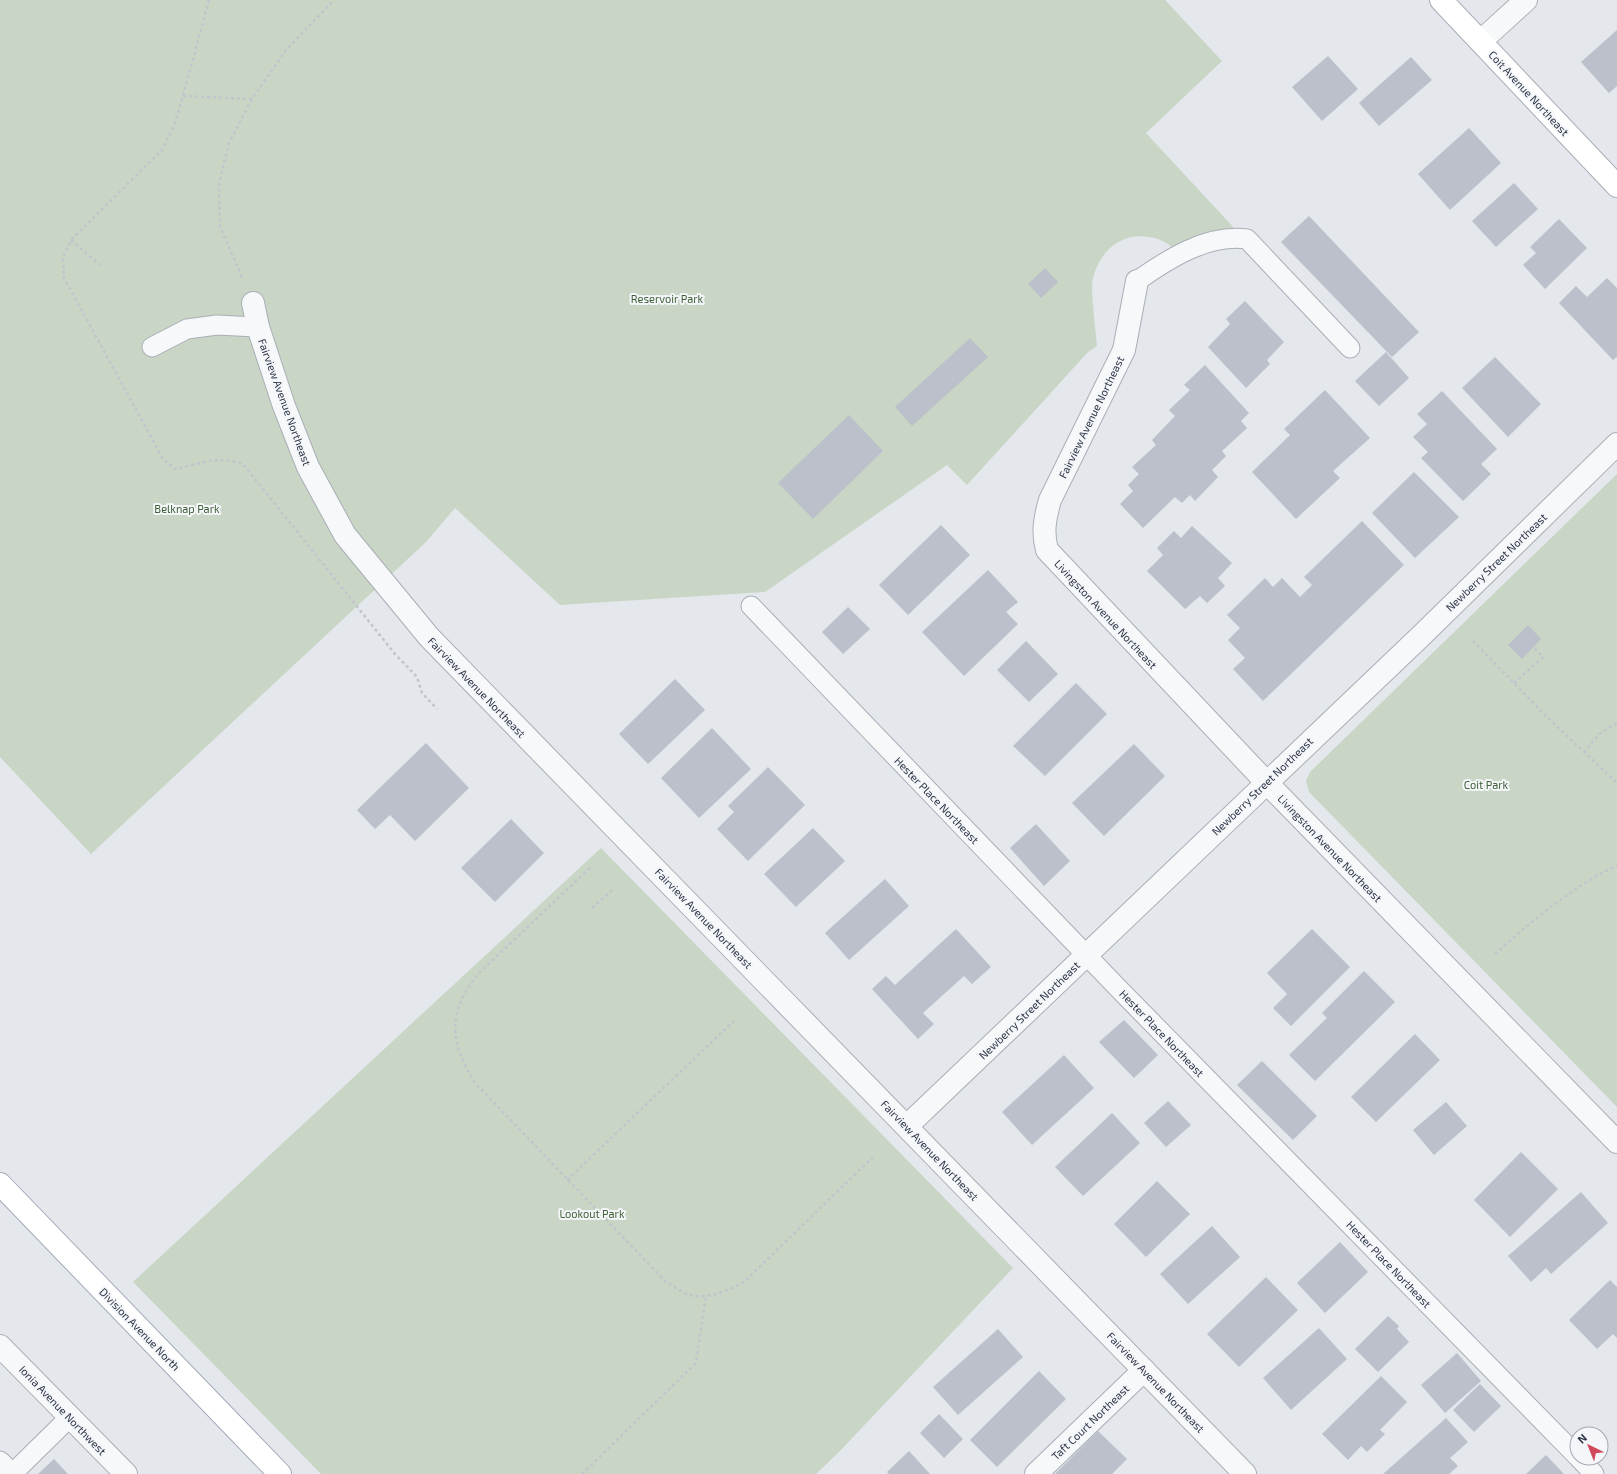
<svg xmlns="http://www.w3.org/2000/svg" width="1617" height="1474" font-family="'Exo 2',sans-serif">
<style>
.green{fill:#c9d6c5}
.building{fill:#bbc0ca}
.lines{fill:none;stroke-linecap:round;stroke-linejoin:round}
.lane-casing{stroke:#a9aeb7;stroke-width:21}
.street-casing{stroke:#a9aeb7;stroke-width:24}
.secondary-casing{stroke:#a9aeb7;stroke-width:24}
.primary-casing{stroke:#a3abb8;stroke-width:24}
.path{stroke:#c2c5cb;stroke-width:2.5;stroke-dasharray:3 3;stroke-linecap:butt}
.lane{stroke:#f7f8fa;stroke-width:19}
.street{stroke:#f7f8fa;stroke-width:22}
.secondary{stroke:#fff;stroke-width:22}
.primary{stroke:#fff;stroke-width:22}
.labels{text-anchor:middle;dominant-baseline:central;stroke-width:4;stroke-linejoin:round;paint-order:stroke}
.street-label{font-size:11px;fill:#2b3445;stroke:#f4f6f9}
.park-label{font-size:11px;fill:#3f6138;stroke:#f4f6f9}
</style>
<rect width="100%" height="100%" fill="#e4e7ec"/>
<!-- green -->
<g class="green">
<path d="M0 0H1165L1222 61 1146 133 1235 229 1176 250C1171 246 1164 241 1158 239 1126 229 1101 247 1093 278 1090 290 1096 331 1097 346L1088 352 967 485 947 465 765 592 560 605 455 508 426 542 91 854 0 757Z"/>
<path d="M1617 474V1107L1309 792 1306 781 1310 772Z"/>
<path d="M601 848 1013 1268 840 1451 816 1474H321L133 1282Z"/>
</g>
<!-- building -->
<g class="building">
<path d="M1617 30V86L1609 93 1581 62Z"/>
<path d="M1328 56 1358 89 1322 121 1292 87Z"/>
<path d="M1411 57 1432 80 1379 126 1359 103Z"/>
<path d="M1469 128 1501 163 1450 210 1418 174Z"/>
<path d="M1514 183 1538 209 1496 247 1472 221Z"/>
<path d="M1309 216 1419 332 1392 357 1281 242Z"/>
<path d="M1559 219 1587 248 1545 289 1523 265 1536 253 1530 247Z"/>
<path d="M1045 268 1058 282 1041 298 1028 284Z"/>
<path d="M1607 278 1617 288V357L1613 360 1559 303 1576 286 1587 297Z"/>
<path d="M1245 301 1284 342 1267 360 1270 364 1246 388 1208 347 1230 324 1226 319Z"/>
<path d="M970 338 988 357 912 426 895 407Z"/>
<path d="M1386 352 1409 378 1379 406 1355 381Z"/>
<path d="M1495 357 1541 404 1508 437 1462 388Z"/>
<path d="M1205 365 1249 413 1241 421 1247 428 1222 451 1226 456 1212 470 1218 477 1195 501 1190 495 1182 503 1175 497 1143 528 1120 504 1133 491 1128 485 1139 474 1132 467 1156 445 1152 440 1175 416 1169 410 1190 390 1184 385Z"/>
<path d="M1325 390 1370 438 1333 471 1340 478 1296 519 1252 472 1290 435 1284 429Z"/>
<path d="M1442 391 1497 449 1481 464 1491 474 1463 501 1421 458 1428 452 1413 437 1427 424 1417 414Z"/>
<path d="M849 415 883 451 813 519 778 483Z"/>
<path d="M1414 472 1459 517 1415 558 1372 513Z"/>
<path d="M1362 521 1404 565 1263 701 1233 669 1245 658 1228 640 1240 628 1227 615 1265 578 1273 587 1282 578 1300 597 1312 585 1304 577Z"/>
<path d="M941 525 970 555 908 615 879 585Z"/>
<path d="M1192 526 1232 563 1218 578 1225 586 1207 603 1200 596 1185 609 1147 571 1163 555 1157 548 1174 531 1181 538Z"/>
<path d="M988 570 1018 602 1006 612 1018 624 964 676 922 632Z"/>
<path d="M848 607 870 629 843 654 822 632Z"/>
<path d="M1528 625 1541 639 1522 659 1508 645Z"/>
<path d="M1026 641 1058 674 1029 702 997 670Z"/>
<path d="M675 679 705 710 648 764 619 734Z"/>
<path d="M1076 683 1107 714 1045 776 1013 746Z"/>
<path d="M712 728 751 769 699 818 661 778Z"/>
<path d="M426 743 469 788 415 841 390 815 375 829 357 810Z"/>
<path d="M1134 744 1165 776 1104 836 1072 803Z"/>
<path d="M768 767 805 805 748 861 717 829 734 812 728 806Z"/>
<path d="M511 819 544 853 495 902 461 868Z"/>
<path d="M1036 824 1070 861 1044 886 1010 848Z"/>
<path d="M813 828 845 861 796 907 764 874Z"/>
<path d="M885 879 909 906 849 960 825 933Z"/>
<path d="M956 929 991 967 972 984 964 976 923 1013 934 1024 918 1039 872 989 886 976 895 985Z"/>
<path d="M1312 929 1350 967 1291 1026 1273 1008 1287 994 1267 973Z"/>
<path d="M1364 971 1395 1002 1315 1081 1289 1055 1327 1018 1322 1013Z"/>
<path d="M1124 1020 1158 1055 1134 1078 1099 1042Z"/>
<path d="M1415 1034 1440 1060 1376 1122 1351 1097Z"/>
<path d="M1064 1055 1094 1088 1032 1145 1002 1112Z"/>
<path d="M1262 1061 1317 1116 1293 1140 1237 1085Z"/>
<path d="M1168 1101 1191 1125 1166 1147 1144 1123Z"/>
<path d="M1446 1102 1467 1126 1434 1155 1413 1130Z"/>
<path d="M1112 1113 1140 1143 1083 1196 1055 1167Z"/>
<path d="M1521 1152 1558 1189 1510 1237 1474 1200Z"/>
<path d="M1157 1181 1190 1214 1146 1257 1114 1224Z"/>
<path d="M1581 1192 1608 1223 1551 1274 1546 1268 1531 1282 1508 1256Z"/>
<path d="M1212 1226 1240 1257 1188 1304 1160 1274Z"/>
<path d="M1340 1242 1368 1272 1325 1313 1297 1283Z"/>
<path d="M1266 1277 1298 1310 1239 1367 1207 1334Z"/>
<path d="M1610 1280 1617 1287V1338L1613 1334 1597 1349 1569 1320Z"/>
<path d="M1388 1316 1399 1326 1397 1329 1409 1342 1378 1372 1355 1349Z"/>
<path d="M1319 1328 1347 1359 1291 1410 1263 1378Z"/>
<path d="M998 1329 1023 1357 958 1415 933 1387Z"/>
<path d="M1457 1353 1481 1381 1445 1413 1421 1385Z"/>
<path d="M1039 1371 1066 1399 997 1467 970 1440Z"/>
<path d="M1381 1376 1407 1402 1380 1430 1385 1434 1367 1452 1361 1446 1348 1460 1322 1434Z"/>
<path d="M1480 1384 1501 1406 1474 1432 1453 1410Z"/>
<path d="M939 1414 963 1439 944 1458 920 1433Z"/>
<path d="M1446 1418 1468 1442 1450 1458 1458 1466 1449 1474H1383Z"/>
<path d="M1098 1431 1127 1459 1112 1474H1055Z"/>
<path d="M909 1451 930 1474H889L887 1472Z"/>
<path d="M1546 1455 1564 1474H1526Z"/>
<path d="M54 1459 68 1474H38Z"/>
</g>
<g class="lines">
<defs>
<g id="lane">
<path d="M1137 281C1168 259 1207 234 1247 239L1350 348"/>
<path d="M152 347 187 329 217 325 258 327"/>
<path d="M751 606 1117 987 1577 1456"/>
<path d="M1579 1458 1594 1474"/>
<path d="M0 1461 13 1474"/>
<path d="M12 1474 70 1417"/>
</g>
<g id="street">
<path d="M1481 41 1526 0"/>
<path d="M1137 281 1124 350 1050 500C1045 518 1042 532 1047 550L1266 782 1617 1142"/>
<path d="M253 303 258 327 284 406 308 467 345 535 429 637 1245 1474"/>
<path d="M907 1126 1422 635 1617 444"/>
<path d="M0 1346 126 1474"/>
<path d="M1036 1474 1144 1370"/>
</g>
<path id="secondary" d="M1441 0 1617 186"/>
<path id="primary" d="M0 1184 280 1474"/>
</defs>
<!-- lane casing -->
<use href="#lane" class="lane-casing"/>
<!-- street casing -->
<use href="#street" class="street-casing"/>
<!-- secondary casing -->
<use href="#secondary" class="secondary-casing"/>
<!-- primary casing -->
<use href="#primary" class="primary-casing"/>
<!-- path -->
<g class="path">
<path d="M209 0 183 96 174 126 162 150 71 240 63 257 64 278 163 459 175 469 209 461 226 460 243 464 395 654 417 677 422 693 437 709"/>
<path d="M183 96 252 99 286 50 334 0"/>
<path d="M71 240 100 265"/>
<path d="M242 277 220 227 219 183 229 143 252 99"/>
<path d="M1473 641 1548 718 1617 783"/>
<path d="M1514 683 1543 657 1533 647"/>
<path d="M1584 753 1599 734 1617 723"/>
<path d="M590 868 478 974C446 1013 450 1044 476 1084L665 1281C672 1285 682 1293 690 1295 708 1300 729 1290 744 1282L873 1157"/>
<path d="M592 908 612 890"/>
<path d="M1495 954C1533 920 1571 888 1617 865"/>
<path d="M567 1180 737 1018"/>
<path d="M582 1474 696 1363 706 1296"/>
</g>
<!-- lane -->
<use href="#lane" class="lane"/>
<!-- street -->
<use href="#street" class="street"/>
<!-- secondary -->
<use href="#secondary" class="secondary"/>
<!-- primary -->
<use href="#primary" class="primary"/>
</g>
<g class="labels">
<!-- street labels -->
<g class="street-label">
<text transform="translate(1529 93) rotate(47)">Coit Avenue Northeast</text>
<text transform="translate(285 402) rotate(70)">Fairview Avenue Northeast</text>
<text transform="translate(1091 417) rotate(-64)">Fairview Avenue Northeast</text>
<text transform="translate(1496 562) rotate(-44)">Newberry Street Northeast</text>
<text transform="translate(1106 614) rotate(47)">Livingston Avenue Northeast</text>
<text transform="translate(477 687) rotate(46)">Fairview Avenue Northeast</text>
<text transform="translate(1262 786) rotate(-44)">Newberry Street Northeast</text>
<text transform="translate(937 800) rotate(46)">Hester Place Northeast</text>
<text transform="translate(1330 848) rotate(46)">Livingston Avenue Northeast</text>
<text transform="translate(704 918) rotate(46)">Fairview Avenue Northeast</text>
<text transform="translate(1029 1010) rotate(-44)">Newberry Street Northeast</text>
<text transform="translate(1162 1033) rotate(46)">Hester Place Northeast</text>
<text transform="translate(930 1150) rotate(46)">Fairview Avenue Northeast</text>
<text transform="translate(1389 1264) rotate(46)">Hester Place Northeast</text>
<text transform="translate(140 1329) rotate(46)">Division Avenue North</text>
<text transform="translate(1156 1382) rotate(46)">Fairview Avenue Northeast</text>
<text transform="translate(63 1410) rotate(46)">Ionia Avenue Northwest</text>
<text transform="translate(1090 1422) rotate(-44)">Taft Court Northeast</text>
</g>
<!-- park labels -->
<g class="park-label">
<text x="667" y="298">Reservoir Park</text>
<text x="187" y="508">Belknap Park</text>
<text x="1486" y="784">Coit Park</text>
<text x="592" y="1213">Lookout Park</text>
</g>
</g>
<!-- north arrow -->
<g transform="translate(1589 1446) rotate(317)"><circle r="19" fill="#f4f6f9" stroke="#a4a8b1"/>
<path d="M0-3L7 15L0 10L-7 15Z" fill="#d1495b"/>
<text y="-6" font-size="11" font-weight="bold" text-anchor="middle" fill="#2b3445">N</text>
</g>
</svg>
